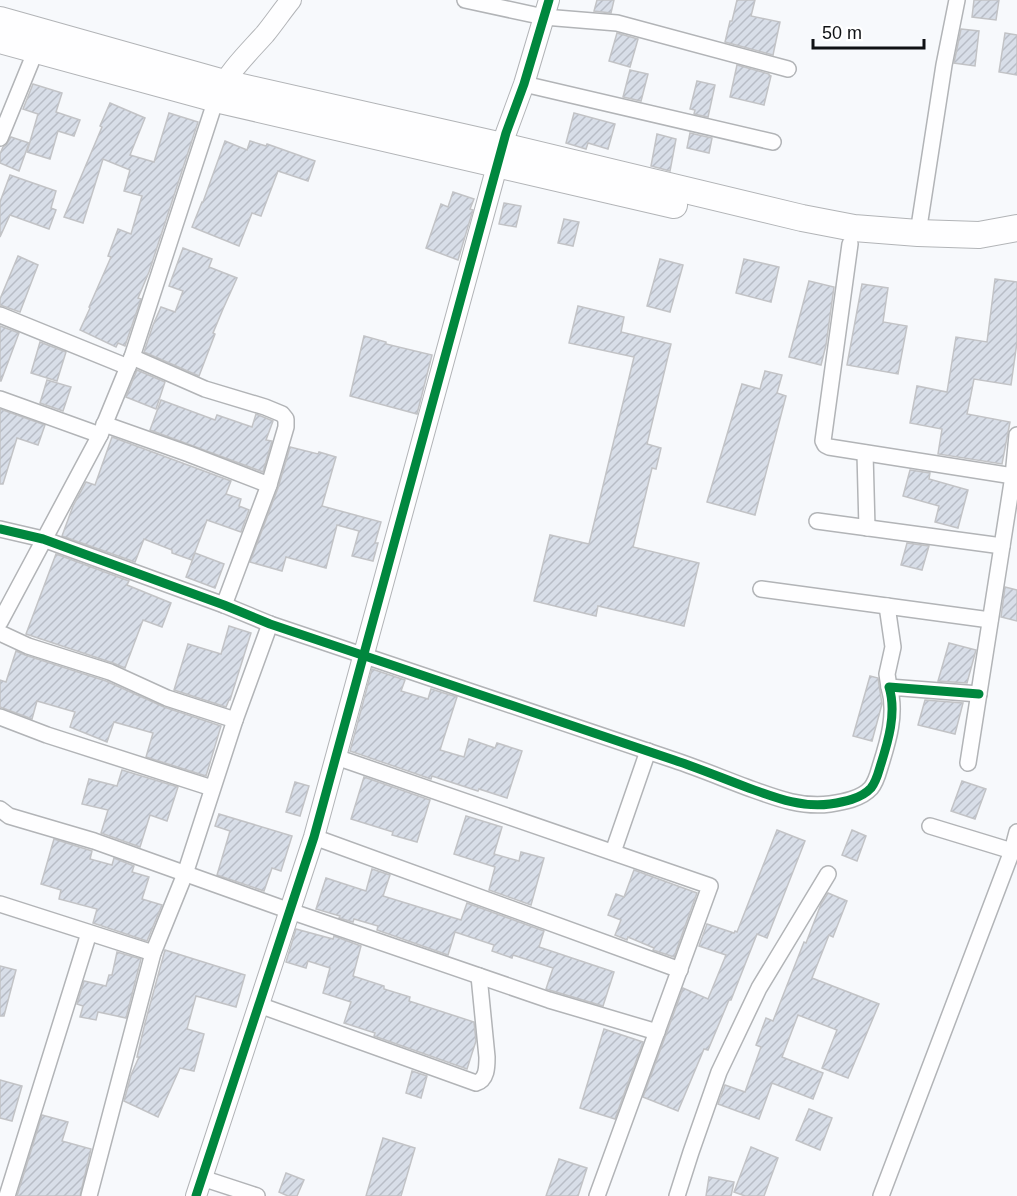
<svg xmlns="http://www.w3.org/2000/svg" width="1017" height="1196" font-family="Helvetica,sans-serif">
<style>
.building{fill:url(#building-hatch);stroke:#c2c3c6;stroke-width:1.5}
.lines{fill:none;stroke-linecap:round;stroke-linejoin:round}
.minor-casing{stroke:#b2b4b7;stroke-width:18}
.tertiary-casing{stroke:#b2b4b7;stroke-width:22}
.primary-casing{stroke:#b2b4b7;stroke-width:28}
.minor{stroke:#fefeff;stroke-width:15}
.tertiary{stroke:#fefeff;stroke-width:20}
.primary{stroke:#fefeff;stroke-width:26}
.cycleway-casing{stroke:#fff;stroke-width:13}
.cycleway{stroke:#00873e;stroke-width:9}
</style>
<defs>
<pattern id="building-hatch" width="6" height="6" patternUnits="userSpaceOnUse" patternTransform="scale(1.5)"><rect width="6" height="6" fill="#d8dee8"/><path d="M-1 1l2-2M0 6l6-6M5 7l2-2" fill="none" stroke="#b8bdc6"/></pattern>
</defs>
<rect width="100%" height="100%" fill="#f7f9fc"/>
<!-- building -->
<g class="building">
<path d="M597 0H614L611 13 594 11Z"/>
<path d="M737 0H755L751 16 780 22 773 55 725 42 730 21H732Z"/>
<path d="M974 0H999L996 20 972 17Z"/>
<path d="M961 29 979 31 975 66 954 63Z"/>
<path d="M617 33 638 39 630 67 609 61Z"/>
<path d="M1005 33 1017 35V75L999 72Z"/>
<path d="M737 65 769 74V75L771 76 764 105 730 97Z"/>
<path d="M630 70 648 74 641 101 623 97Z"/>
<path d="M697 81 715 85 708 117 694 114 695 110 690 109Z"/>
<path d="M33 84 62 93 56 112 80 120 74 136 58 131 50 159 27 152 38 114 23 109Z"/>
<path d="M110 103 145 118 130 155 154 162 169 113 198 122 149 272 138 298 141 299 125 346 118 343 116 347 80 330 90 308 89 307 111 257 108 256 118 229 131 234 142 196 124 191 130 170 103 159 83 223 64 217 102 127 100 126Z"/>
<path d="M574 113 615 124 608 149 588 143 586 149 566 143Z"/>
<path d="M690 133 712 138 709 153 687 148Z"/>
<path d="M657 134 676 139 670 171 651 166Z"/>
<path d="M11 137 29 143 19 171 0 163V154L3 147 6 145Z"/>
<path d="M225 141 247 150 250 141 266 146 267 144 315 161 308 181 278 171 261 216 252 213 239 246 192 227 202 202H203Z"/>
<path d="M10 175 56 191 51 208 56 210 49 229 10 215 0 237V202Z"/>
<path d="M453 192 474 199 470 209 473 210 458 260 426 248 441 204 448 207Z"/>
<path d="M504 203 521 206 516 227 499 224Z"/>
<path d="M564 219 579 222 573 246 558 243Z"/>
<path d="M183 248 212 259 209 267 237 278 223 309 213 333 215 334 199 376 144 352 153 325 161 307 175 312 183 291 169 286Z"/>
<path d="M18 256 38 265 20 312 0 305V299Z"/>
<path d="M660 259 683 265 670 312 647 306Z"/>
<path d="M744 259 779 267 771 302 736 293Z"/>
<path d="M995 279 1017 282V342L1011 385 974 379 967 414 1010 422 1002 464 938 454 942 429 910 423 917 386 947 392 956 337 987 342Z"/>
<path d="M809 281 834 287 826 345 821 365 789 357Z"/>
<path d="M862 284 888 288 883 322 907 326 898 374 847 365Z"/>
<path d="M578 306 624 317 621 332 671 344 647 444 661 448 656 469 652 468 633 547 699 563 684 626 598 606 596 616 534 601 550 535 589 544 634 357 569 343Z"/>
<path d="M0 326 19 333 1 381H0Z"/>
<path d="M364 336 386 342V344L432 355 417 414 350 396Z"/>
<path d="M40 342 66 352 57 381 31 373Z"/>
<path d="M137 370 165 382 156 409 126 397Z"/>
<path d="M765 371 782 375 777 393 786 396 755 515 707 502 742 384 760 389Z"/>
<path d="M47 380 71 387 63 411 40 403Z"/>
<path d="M161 400 215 420 217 415 252 427 256 414 273 421 266 440 272 441 263 472 150 430Z"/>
<path d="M0 409 45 425 38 445 17 438 3 484H0Z"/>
<path d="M112 437 231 481 226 494 241 499 239 506 249 510 241 532 207 520 192 560 172 553V550L144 539 135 562 62 536 73 506 86 482 95 485Z"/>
<path d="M290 447 318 454 319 452 336 457 322 506 381 522 375 543H378L373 561 352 556 359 531 337 525 326 568 286 557 282 571 250 562 278 488Z"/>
<path d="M910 470 930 473 929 479 968 490 958 528 935 522 939 506 903 496Z"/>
<path d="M907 543 929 546 922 570 901 565Z"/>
<path d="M195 553 224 564 215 588 186 577Z"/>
<path d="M56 554 129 581 127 585 171 603 162 627 143 620 125 668 113 663 26 634Z"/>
<path d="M1005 587 1017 590V621L1001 617Z"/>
<path d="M229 626 251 633 230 700H229L226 707 174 690 188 644 221 654Z"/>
<path d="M949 643 976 650 967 683 938 681Z"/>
<path d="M16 651 25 655 106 681 164 707 221 726 206 776 146 757 153 733 114 722 107 742 70 727 75 712 37 701 32 719 0 707V680L6 682Z"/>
<path d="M372 669 405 680 401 691 428 699 431 689 457 697 440 750 464 757 469 739 495 748 497 743 522 751 507 798 479 789 478 791 432 776 431 779 350 751Z"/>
<path d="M870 676 878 678 882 704 872 741 853 736Z"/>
<path d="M925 700 963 703 955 734 918 725Z"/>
<path d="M122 770 178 787 167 821 150 815 140 847 101 833 108 810 82 804 89 779 117 786Z"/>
<path d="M364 777 430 800 417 842 392 835 393 832 351 819Z"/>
<path d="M962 781 986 789 975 819 951 811Z"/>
<path d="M295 782 309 786 300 816 286 812Z"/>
<path d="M219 814 292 836 281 871 272 868 264 891 217 875 230 831 215 826Z"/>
<path d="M466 816 502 827 494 854 519 861 521 852 544 858 531 905 489 890 495 867 454 854Z"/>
<path d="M777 830 805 841 767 938 757 934 731 1000H729L708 1050 704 1049 678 1111 643 1097 683 988 708 999 726 955 699 946 707 924 734 933 735 931 737 932Z"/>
<path d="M852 830 866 836 857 861 842 855Z"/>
<path d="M54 839 92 851 90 859 112 865 114 858 134 866 132 872 149 877 142 899 162 905 147 941 93 923 97 909 59 899 61 890 41 884Z"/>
<path d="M372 869 390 875 383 896 461 920 467 903 544 931 539 947 614 972 603 1006 546 989 553 968 513 955 512 958 492 951 494 945 455 932 448 955 377 930 378 926 354 919 353 922 339 918 340 916 316 909 326 878 366 891Z"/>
<path d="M634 870 697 893 674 957 653 950 654 948 628 937 627 940 615 935 621 920 608 915 616 894 624 897Z"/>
<path d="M828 893 847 901 833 937 829 935 812 978 879 1004 848 1078 822 1068 837 1030 798 1015 782 1057 823 1073 813 1099 772 1083 759 1119 718 1104 725 1085 745 1092 761 1047 756 1045 766 1018 773 1021 804 942 806 943 821 904Z"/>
<path d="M296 929 333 939 334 936 361 946 353 976 384 986V989L410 997 409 1001 474 1022 476 1041 467 1069 374 1036 375 1033 344 1023 351 1002 323 993 330 968 308 961 306 968 286 962Z"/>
<path d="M165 950 245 975 236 1007 196 996 187 1029 204 1034 194 1071 180 1068 158 1117 124 1101 131 1075 139 1057H137L145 1023Z"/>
<path d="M117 952 141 959 126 1018 98 1012 96 1020 80 1017 83 1006 77 1004 84 981 106 986 109 975H112Z"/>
<path d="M0 966 16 970 4 1016H0Z"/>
<path d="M604 1029 643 1042 615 1119 580 1108Z"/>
<path d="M412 1071 427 1076 421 1098 406 1093Z"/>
<path d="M0 1080 22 1086 12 1121 0 1118Z"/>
<path d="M809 1109 832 1118 820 1150 796 1140Z"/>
<path d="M42 1115 68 1122 62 1141 91 1149 80 1196H17Z"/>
<path d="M383 1138 415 1148 401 1196H366Z"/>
<path d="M751 1147 778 1158 764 1196H745L734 1192Z"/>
<path d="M559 1159 587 1168 578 1196H546Z"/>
<path d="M286 1173 304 1180 297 1196H288L279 1192Z"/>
<path d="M709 1177 734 1182 731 1196H706Z"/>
</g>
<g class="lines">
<defs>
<g id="minor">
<path d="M465 0 544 17 617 23 788 69"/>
<path d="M524 84 773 142"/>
<path d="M0 138 36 50"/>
<path d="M918 233 944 65 957 0"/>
<path d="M850 244 823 441 825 445 829 447 1013 476"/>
<path d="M0 315 128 367"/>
<path d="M132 357 205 389 265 407 282 414 286 419V427L269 485 224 605"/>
<path d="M0 399 100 435"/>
<path d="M104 424 189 454 269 485"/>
<path d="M865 453 867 528"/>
<path d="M817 521 1002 546"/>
<path d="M0 529 43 539 224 605 270 624C405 669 539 715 674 760 698 768 722 778 746 787 774 797 800 808 830 804 843 802 861 799 871 788 876 782 878 774 880 767 888 742 897 713 889 687L979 694"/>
<path d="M761 589 990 620"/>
<path d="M887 606 893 647 887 674 889 687"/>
<path d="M0 622 100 435 132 357 216 99"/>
<path d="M0 633 28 646 110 672 167 698 235 720"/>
<path d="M0 717 47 735 212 788"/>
<path d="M336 757 710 886 597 1196"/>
<path d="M968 763 1013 476 1017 435"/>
<path d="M0 809 9 816 94 841 290 911 549 1000 657 1032"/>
<path d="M314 837 680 970"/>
<path d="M1012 851 1017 832"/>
<path d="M613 852 648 751"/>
<path d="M0 904 153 953"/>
<path d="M259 1005 476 1083C487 1080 487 1067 487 1057L479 976"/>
<path d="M202 1178 257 1196"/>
<path d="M7 1196 89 933"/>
<path d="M89 1196 153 953 185 874 235 720 270 624"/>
<path d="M677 1196 691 1152 719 1072 759 988 828 874"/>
<path d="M881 1196 1012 851 930 826"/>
</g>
<g id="tertiary">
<path d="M218 94C229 71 248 53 265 34 274 23 282 11 291 0"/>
<path d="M196 1196 314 837 506 133 524 84 549 0"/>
</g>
<g id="primary">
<path d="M0 20 224 83 502 146 802 218 854 228 918 233 979 235 1017 228"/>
<path d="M0 40 216 99 674 205"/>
</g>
</defs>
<!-- minor casing -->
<use href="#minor" class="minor-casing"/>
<!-- tertiary casing -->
<use href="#tertiary" class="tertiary-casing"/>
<!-- primary casing -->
<use href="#primary" class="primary-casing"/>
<!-- minor -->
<use href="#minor" class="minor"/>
<!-- tertiary -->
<use href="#tertiary" class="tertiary"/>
<!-- primary -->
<use href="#primary" class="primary"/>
<defs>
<g id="cycleway">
<path d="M0 529 43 539 224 605 270 624C405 669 539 715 674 760 698 768 722 778 746 787 774 797 800 808 830 804 843 802 861 799 871 788 876 782 878 774 880 767 888 742 897 713 889 687L979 694"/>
<path d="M196 1196 314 837 506 133 524 84 549 0"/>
</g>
</defs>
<!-- cycleway casing -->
<use href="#cycleway" class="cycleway-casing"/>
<!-- cycleway -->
<use href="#cycleway" class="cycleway"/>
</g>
<!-- scale -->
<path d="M813 39v9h111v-9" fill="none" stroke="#0f1114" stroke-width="3"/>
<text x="822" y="39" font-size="18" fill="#0f1114" stroke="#ffffff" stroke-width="4.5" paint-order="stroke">50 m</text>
</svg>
